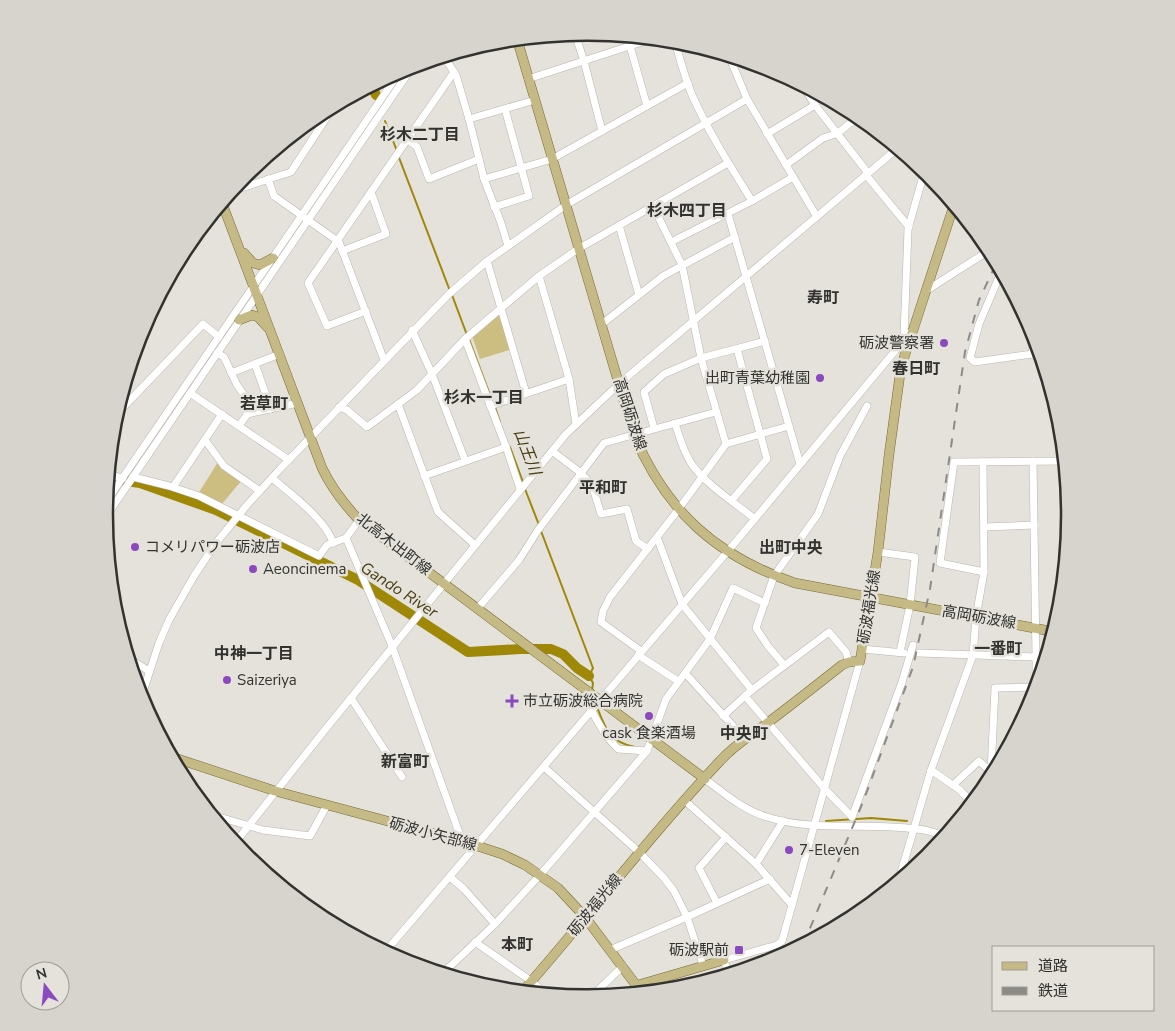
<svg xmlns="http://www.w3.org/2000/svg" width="1175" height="1031" font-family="'Nunito Sans','Noto Sans JP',sans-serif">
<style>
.green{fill:#ccbe80}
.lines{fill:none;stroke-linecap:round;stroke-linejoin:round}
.stream{stroke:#9f8807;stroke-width:2}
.river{stroke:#9f8807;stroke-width:10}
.minor-casing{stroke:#b8b6ae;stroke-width:8}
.major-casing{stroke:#786c34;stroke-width:10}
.minor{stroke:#fff;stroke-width:7}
.major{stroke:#c5ba86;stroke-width:9}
.rail{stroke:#8c8b85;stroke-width:2;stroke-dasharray:9 9;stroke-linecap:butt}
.poi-dot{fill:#8a49be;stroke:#e4e2da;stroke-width:2}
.labels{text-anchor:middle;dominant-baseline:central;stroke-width:5;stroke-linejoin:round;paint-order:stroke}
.poi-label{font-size:15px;fill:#32322f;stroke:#e4e2da;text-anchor:start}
.street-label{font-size:15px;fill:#32322f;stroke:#e4e2da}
.neighbourhood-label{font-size:16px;font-weight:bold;fill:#32322f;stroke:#e4e2da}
.water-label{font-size:16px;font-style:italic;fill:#483e12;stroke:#e4e2da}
.rim{fill:none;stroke:#32322f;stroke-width:2.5}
</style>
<rect width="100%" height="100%" fill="#e4e2da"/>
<!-- green -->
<g class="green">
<path d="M500 310 512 349 480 359 472 336Z"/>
<path d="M218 462 242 480 221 505 198 494Z"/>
</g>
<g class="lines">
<!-- stream -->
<g class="stream">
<path d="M385 121 397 151"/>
<path d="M398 155 450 291"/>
<path d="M452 295 467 335"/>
<path d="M469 339 493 403"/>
<path d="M495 407 500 422"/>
<path d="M510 447 523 482"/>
<path d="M525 489 539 525"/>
<path d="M541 531 593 668 589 676 593 683 592 690"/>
<path d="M597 707C605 728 610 743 635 747"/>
<path d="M826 821 871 818 907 821"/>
</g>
<!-- river -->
<g class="river">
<path d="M372 86 376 95"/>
<path d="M112 479 140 483 216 510 358 580 468 652 521 649H551L563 654 577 668 589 676"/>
</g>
<defs>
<g id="minor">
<path d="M575 34 584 61 602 131"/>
<path d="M500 41 502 42 509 40"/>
<path d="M675 41C680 60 685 79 693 97 709 133 731 167 752 201"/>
<path d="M630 46 647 106"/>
<path d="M729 56 747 99 817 217"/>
<path d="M444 57 456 75 469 119 484 179 501 223 508 246"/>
<path d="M528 79 651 39"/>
<path d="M803 86 815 105 868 173"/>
<path d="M469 119 535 100"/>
<path d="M767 134 815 105"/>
<path d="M407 139 417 147 429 179 479 159"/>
<path d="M786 165 823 138 838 133 859 116"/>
<path d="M866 175 909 227"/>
<path d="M268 179 274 196 339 242 384 360"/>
<path d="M484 179 552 159 688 83"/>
<path d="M232 191 291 172 334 106"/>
<path d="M494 207 529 196 505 109"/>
<path d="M728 214 800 464"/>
<path d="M619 225 639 295"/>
<path d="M671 242 752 201 793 177"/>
<path d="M342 251 386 234 371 192"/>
<path d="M487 261 526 393"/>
<path d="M1002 270 979 324 970 358 975 362 1040 353"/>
<path d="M539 276 569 379 576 424"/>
<path d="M927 290 990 250"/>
<path d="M366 311 327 326 308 283 454 72"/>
<path d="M1029 322 1033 354"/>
<path d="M602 324 663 276 735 237"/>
<path d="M412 330 432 374 465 460"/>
<path d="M465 339 506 447 520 489"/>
<path d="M906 339 904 336 908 229 922 180 928 178 934 180"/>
<path d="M217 353 224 357 237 385 249 402 251 409 239 426"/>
<path d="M255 364 271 409"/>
<path d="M231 373 280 354"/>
<path d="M190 393 289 460"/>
<path d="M398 404 438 512 475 545"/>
<path d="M490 406 569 379"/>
<path d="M339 407 347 410 367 427 417 390 465 339 539 276 578 249 728 163"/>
<path d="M247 414 298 403"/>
<path d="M115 416 203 324 219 337"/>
<path d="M675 423C679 436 683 451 691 463 704 483 735 503 755 519"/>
<path d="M654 428 644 392 664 374 701 358 765 341"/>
<path d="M205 440 224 466 260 491"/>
<path d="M726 444 789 426"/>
<path d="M552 451 581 473 592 485 601 514 627 509 636 541 648 549"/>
<path d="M109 475 123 478"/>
<path d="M424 476 506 447"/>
<path d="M133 477 169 486 199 496 319 556 327 545 346 538"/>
<path d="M272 478C290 493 327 521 333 543"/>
<path d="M173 487 222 414"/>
<path d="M732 500 767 459 737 349"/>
<path d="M106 502 401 70"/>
<path d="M105 518 413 66"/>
<path d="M359 520 346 538 392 646 462 841"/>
<path d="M985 527 1034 525"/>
<path d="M657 537 682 604 752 690 745 696 824 788 852 817 902 682 913 645"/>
<path d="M878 552 915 557 910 605 900 652"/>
<path d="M984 572 940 563 954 462 1065 461"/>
<path d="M478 608 519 560 538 530 604 443 716 412"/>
<path d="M862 649 904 653"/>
<path d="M641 651 601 622 603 611 610 597 678 510 726 444 701 358 682 265 653 206"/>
<path d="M919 653 1036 657 1033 461"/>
<path d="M638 655 678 681"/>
<path d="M1036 657V692"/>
<path d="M128 658 149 671"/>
<path d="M784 665 768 646 756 628 774 576 818 514 840 456 867 406"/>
<path d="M685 673 744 738"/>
<path d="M752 690 829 632 846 652 849 662"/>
<path d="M141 698 159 643 169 620 194 576 216 543 247 505 280 469 449 294 487 261 566 205 747 99"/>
<path d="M351 698 402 777"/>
<path d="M591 710 606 736 618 749 647 751"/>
<path d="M723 716 745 696"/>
<path d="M544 767 639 852 664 878 674 891 687 917 703 965"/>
<path d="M931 770 960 790 973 804"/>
<path d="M994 774 991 772 995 688 1036 687"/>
<path d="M705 779C724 793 743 810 767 817 816 833 873 821 924 830 931 831 938 834 946 837"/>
<path d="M953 785 979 761 991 772"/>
<path d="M684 800 756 864 792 905"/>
<path d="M212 815 263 830 310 836 327 805"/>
<path d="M235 843 324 731 566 434 620 383 898 148"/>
<path d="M756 864 783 821"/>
<path d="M903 864 916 868"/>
<path d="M450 877 464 889 495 924"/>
<path d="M898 883 931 770 973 655 976 617 984 572 983 462"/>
<path d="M717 903 699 868 726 837"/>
<path d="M475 942 531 981 546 994"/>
<path d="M610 950 687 917 770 879"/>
<path d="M385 952 728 551 910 333"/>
<path d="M442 974 495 924 540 875 647 751 666 699 710 639 733 588 765 603"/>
<path d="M729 975 724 960 777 945 782 941 860 661"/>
<path d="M590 998 623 966"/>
</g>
<g id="major">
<path d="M517 39 634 435C667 512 716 556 795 583L1055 632"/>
<path d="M222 203 322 468C332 489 344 504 359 520L705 779"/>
<path d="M244 253 253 263 260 265 273 258"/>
<path d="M239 320 252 315 258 317 267 327"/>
<path d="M172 757 275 791 462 841 502 854 525 865 558 888 585 917 642 993"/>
<path d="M638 985 724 960"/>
<path d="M522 992C589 916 650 835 720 761 735 744 752 735 770 721 794 703 818 684 842 665L849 662 860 661 878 552 889 455 901 367 954 205"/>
</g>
</defs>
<!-- minor casing -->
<use href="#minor" class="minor-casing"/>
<!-- major casing -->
<use href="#major" class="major-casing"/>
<!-- minor -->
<use href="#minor" class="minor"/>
<!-- major -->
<use href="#major" class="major"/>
<!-- rail -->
<path class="rail" d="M803 945 863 802 913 667 930 589 965 352 979 300 997 262"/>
</g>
<!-- markers -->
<g class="poi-dot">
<circle cx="944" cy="343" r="5"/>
<circle cx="820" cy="378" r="5"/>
<circle cx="135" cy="547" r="5"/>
<circle cx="253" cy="569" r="5"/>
<circle cx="227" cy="680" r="5"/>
<path d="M509.5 693.5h5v5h5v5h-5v5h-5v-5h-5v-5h5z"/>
<circle cx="649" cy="716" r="5"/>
<circle cx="789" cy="850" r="5"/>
<rect x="734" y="945" width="10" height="10" rx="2.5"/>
</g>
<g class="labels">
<!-- poi labels -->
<g class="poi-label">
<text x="934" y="343" text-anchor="end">砺波警察署</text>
<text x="810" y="378" text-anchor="end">出町青葉幼稚園</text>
<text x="145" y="547">コメリパワー砺波店</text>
<text x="263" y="569">Aeoncinema</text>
<text x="237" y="680">Saizeriya</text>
<text x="523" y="701">市立砺波総合病院</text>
<text x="649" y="733" text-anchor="middle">cask 食楽酒場</text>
<text x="799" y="850">7-Eleven</text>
<text x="729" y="950" text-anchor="end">砺波駅前</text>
</g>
<!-- street labels -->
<g class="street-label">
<text transform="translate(630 414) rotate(72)">高岡砺波線</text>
<text transform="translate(394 544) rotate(38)">北高木出町線</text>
<text transform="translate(869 607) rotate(-81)">砺波福光線</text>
<text transform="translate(979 617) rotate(10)">高岡砺波線</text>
<text transform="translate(433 834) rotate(15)">砺波小矢部線</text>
<text transform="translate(595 905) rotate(-51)">砺波福光線</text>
</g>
<!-- neighbourhood labels -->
<g class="neighbourhood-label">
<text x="420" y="135">杉木二丁目</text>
<text x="687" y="211">杉木四丁目</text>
<text x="823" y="298">寿町</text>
<text x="916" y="369">春日町</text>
<text x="484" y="398">杉木一丁目</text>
<text x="264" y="404">若草町</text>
<text x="603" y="488">平和町</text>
<text x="791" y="548">出町中央</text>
<text x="998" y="649">一番町</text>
<text x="254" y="654">中神一丁目</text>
<text x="744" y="734">中央町</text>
<text x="405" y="762">新富町</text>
<text x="517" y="945">本町</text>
</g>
<!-- water labels -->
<g class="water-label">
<text transform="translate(527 452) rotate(69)">山王川</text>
<text transform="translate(399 590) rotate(33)">Gando River</text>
</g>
</g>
<!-- crop -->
<path d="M0 0H1175V1031H0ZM113 515a474 474 0 1 1 948 0a474 474 0 1 1-948 0Z" fill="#d6d4cc" fill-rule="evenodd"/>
<path class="rim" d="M113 515a474 474 0 1 1 948 0a474 474 0 1 1-948 0Z"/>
<!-- legend -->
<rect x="992" y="946" width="162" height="65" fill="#e4e2da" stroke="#9d9c96"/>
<rect x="1002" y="962" width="25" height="8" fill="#c5ba86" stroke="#9d9c96"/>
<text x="1038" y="971" font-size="15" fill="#32322f">道路</text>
<rect x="1002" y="987" width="25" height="8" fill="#8c8b85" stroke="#9d9c96"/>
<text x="1038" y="996" font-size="15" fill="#32322f">鉄道</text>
<!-- north arrow -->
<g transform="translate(45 986) rotate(344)"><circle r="24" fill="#e4e2da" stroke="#9d9c96"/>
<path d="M0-4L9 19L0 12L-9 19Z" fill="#8a49be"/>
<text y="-8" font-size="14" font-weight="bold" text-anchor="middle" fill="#32322f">N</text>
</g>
</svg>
